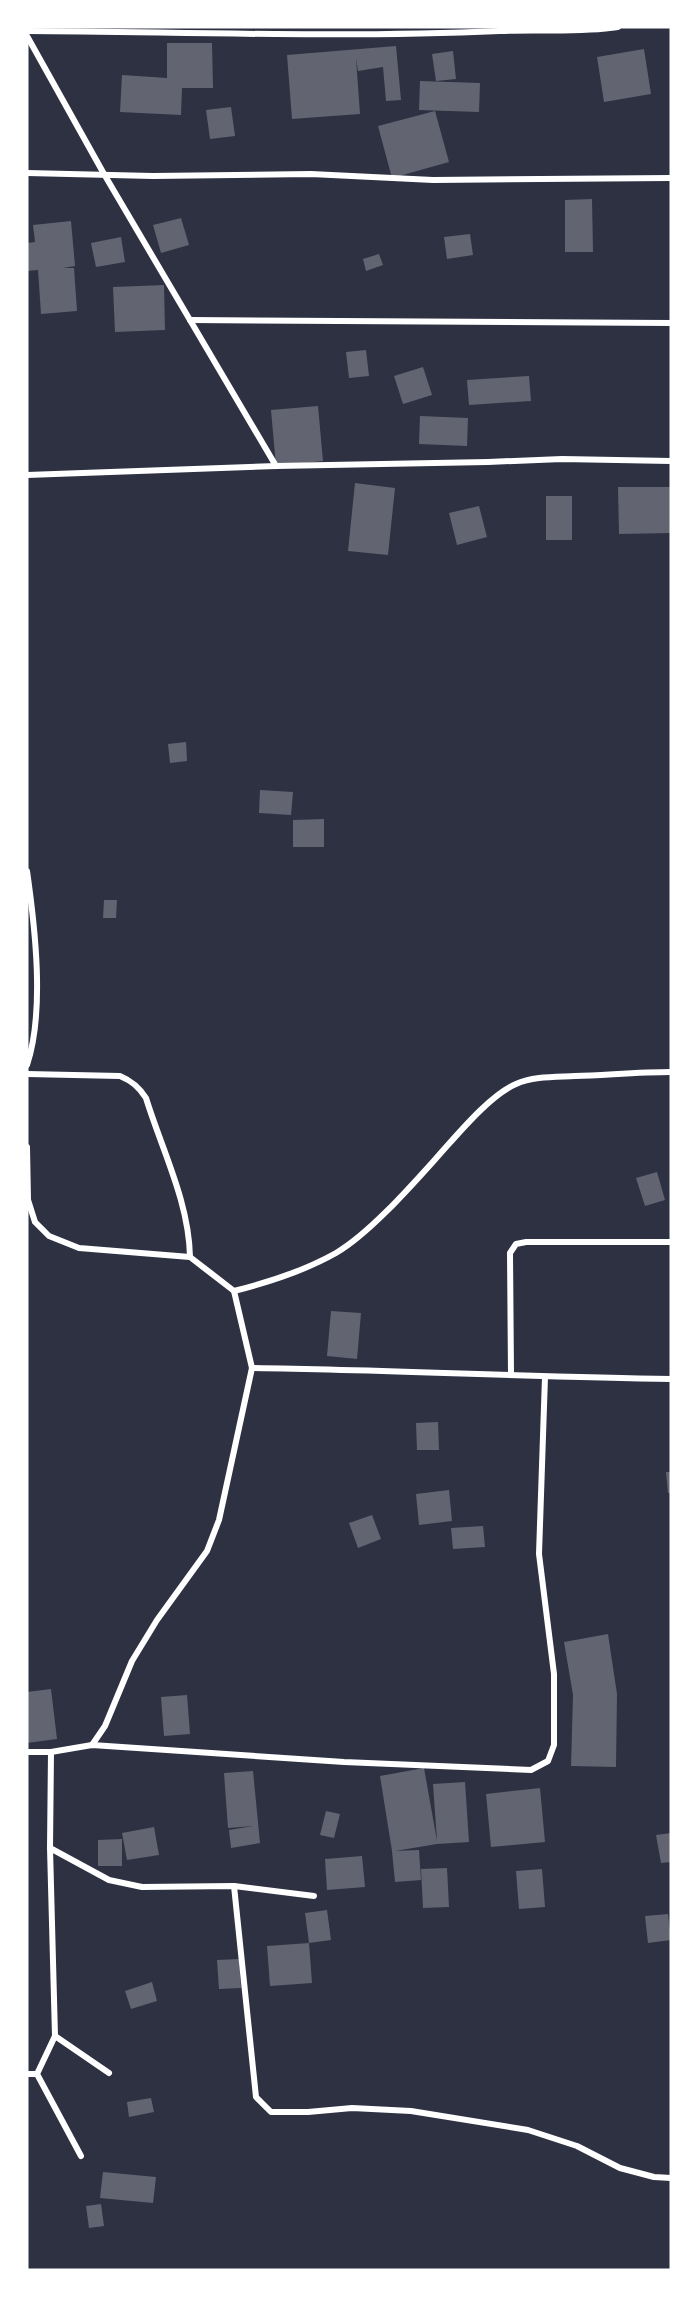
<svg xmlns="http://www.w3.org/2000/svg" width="698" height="2297" font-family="Poppins,sans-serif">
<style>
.building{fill:#626471}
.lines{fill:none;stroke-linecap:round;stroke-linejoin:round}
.minor{stroke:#fff;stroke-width:6}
</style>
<rect width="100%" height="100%" fill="#2d3142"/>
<!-- building -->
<g class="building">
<path d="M167 43H212L213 88H182L181 115 120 112 122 75 167 78Z"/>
<path d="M396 46 401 100 386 101 383 67 358 71 356 58 360 114 292 119 287 55Z"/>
<path d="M644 49 651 94 604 102 597 57Z"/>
<path d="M453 51 456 79 436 81 432 54Z"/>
<path d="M420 81 480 83 479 112 419 110Z"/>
<path d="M231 107 235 136 210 139 206 110Z"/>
<path d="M435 111 449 162 392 178 378 126Z"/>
<path d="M592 199 593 252H565V200Z"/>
<path d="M181 218 189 245 161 253 153 225Z"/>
<path d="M71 221 75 266 63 268H74L77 311 41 314 38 270 27 271V243L35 242 33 225Z"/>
<path d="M470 234 473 255 447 259 444 237Z"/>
<path d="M121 237 125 262 96 267 91 243Z"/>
<path d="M379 254 383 265 366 271 363 259Z"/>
<path d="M164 285 165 330 115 332 113 287Z"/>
<path d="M366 350 369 376 349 378 346 352Z"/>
<path d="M423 367 432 395 403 404 394 376Z"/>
<path d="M529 376 531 401 469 405 467 380Z"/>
<path d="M318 406 323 461 276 466 271 410Z"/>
<path d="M420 416 468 418 467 446 419 444Z"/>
<path d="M355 483 395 488 388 555 348 551Z"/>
<path d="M618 487H671V533L619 534Z"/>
<rect x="546" y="496" width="26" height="44"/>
<path d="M479 506 487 537 457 545 449 513Z"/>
<path d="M186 742 187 761 170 763 168 744Z"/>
<path d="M260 790 293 792 291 815 259 813Z"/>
<path d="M324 819V847H293V820Z"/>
<path d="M104 900H117L116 918H103Z"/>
<path d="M657 1172 665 1200 645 1206 636 1178Z"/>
<path d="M331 1311 361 1313 357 1359 327 1356Z"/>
<path d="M438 1422 439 1450H417L416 1423Z"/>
<path d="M666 1472H671V1493H668Z"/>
<path d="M449 1490 452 1521 419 1525 416 1494Z"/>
<path d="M372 1515 381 1539 358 1548 349 1523Z"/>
<path d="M483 1526 485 1547 453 1549 451 1528Z"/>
<path d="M608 1634 617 1694 616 1767 571 1766 573 1695 564 1642Z"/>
<path d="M51 1689 57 1739 27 1743V1692Z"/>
<path d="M187 1695 190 1734 164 1736 161 1697Z"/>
<path d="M424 1768 437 1841 433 1784 465 1782 469 1842 437 1844 395 1851 419 1850 421 1880 395 1882 392 1851 380 1776Z"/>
<path d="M253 1771 260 1843 231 1848 229 1830 253 1826 228 1828 224 1773Z"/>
<path d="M540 1788 545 1842 491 1847 486 1794Z"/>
<path d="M326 1811 340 1814 334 1838 320 1835Z"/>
<path d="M154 1827 159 1855 127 1860 122 1833Z"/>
<path d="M671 1833V1862L661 1863 656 1835Z"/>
<path d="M122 1839V1866H98V1840Z"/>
<path d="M362 1856 365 1887 327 1890 325 1859Z"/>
<path d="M447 1868 449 1907 423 1908 421 1869Z"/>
<path d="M542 1869 545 1907 519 1909 516 1871Z"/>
<path d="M327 1910 331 1940 309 1943 305 1913Z"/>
<path d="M668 1914 671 1940 648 1943 645 1916Z"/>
<path d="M309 1943 312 1983 270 1986 267 1946Z"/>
<path d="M239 1959 241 1988 219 1989 217 1960Z"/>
<path d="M152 1982 157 2001 131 2009 125 1991Z"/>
<path d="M151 2098 154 2112 129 2117 127 2102Z"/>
<path d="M103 2172 156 2177 153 2203 100 2198Z"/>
<path d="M101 2204 104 2226 89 2228 86 2206Z"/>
</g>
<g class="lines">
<!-- minor -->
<g class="minor">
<path d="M27 31C185 32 342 38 500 31 539 29 579 33 618 27"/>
<path d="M27 36 104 174 276 466"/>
<path d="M27 173 153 176 311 174 433 180 671 178"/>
<path d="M190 320 671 323"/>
<path d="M27 475 276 466 488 462 562 459 671 461"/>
<path d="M27 871C35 927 45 1011 27 1065"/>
<path d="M27 1074 120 1076C132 1081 139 1087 146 1098 162 1150 189 1202 190 1257L234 1291 252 1368 219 1520 207 1551 157 1620 132 1661 105 1726 92 1745"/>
<path d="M27 1147 28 1200 35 1222 49 1236 79 1248 190 1257"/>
<path d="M234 1291C270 1282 304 1271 336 1253 370 1233 412 1185 439 1155 458 1134 490 1095 516 1084 533 1076 556 1077 575 1076 607 1075 639 1072 671 1072"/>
<path d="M252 1368C392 1370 531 1377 671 1379"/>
<path d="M511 1374 510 1253 516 1244 526 1242H671"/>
<path d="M27 1752H51L92 1745 344 1762 531 1770 548 1761 554 1745V1674L539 1554 545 1377"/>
<path d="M51 1752 50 1848 55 2036 37 2074 81 2156"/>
<path d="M50 1848 109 1880 142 1887 234 1886 314 1896"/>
<path d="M234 1886 256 2097 271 2112H308L352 2108 411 2111 528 2130 577 2146 620 2168 654 2177 671 2178"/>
<path d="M55 2036 109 2073"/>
<path d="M27 2074H37"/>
</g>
</g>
<!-- border -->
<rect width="698" height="2297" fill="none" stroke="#ffffff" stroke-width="57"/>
</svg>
